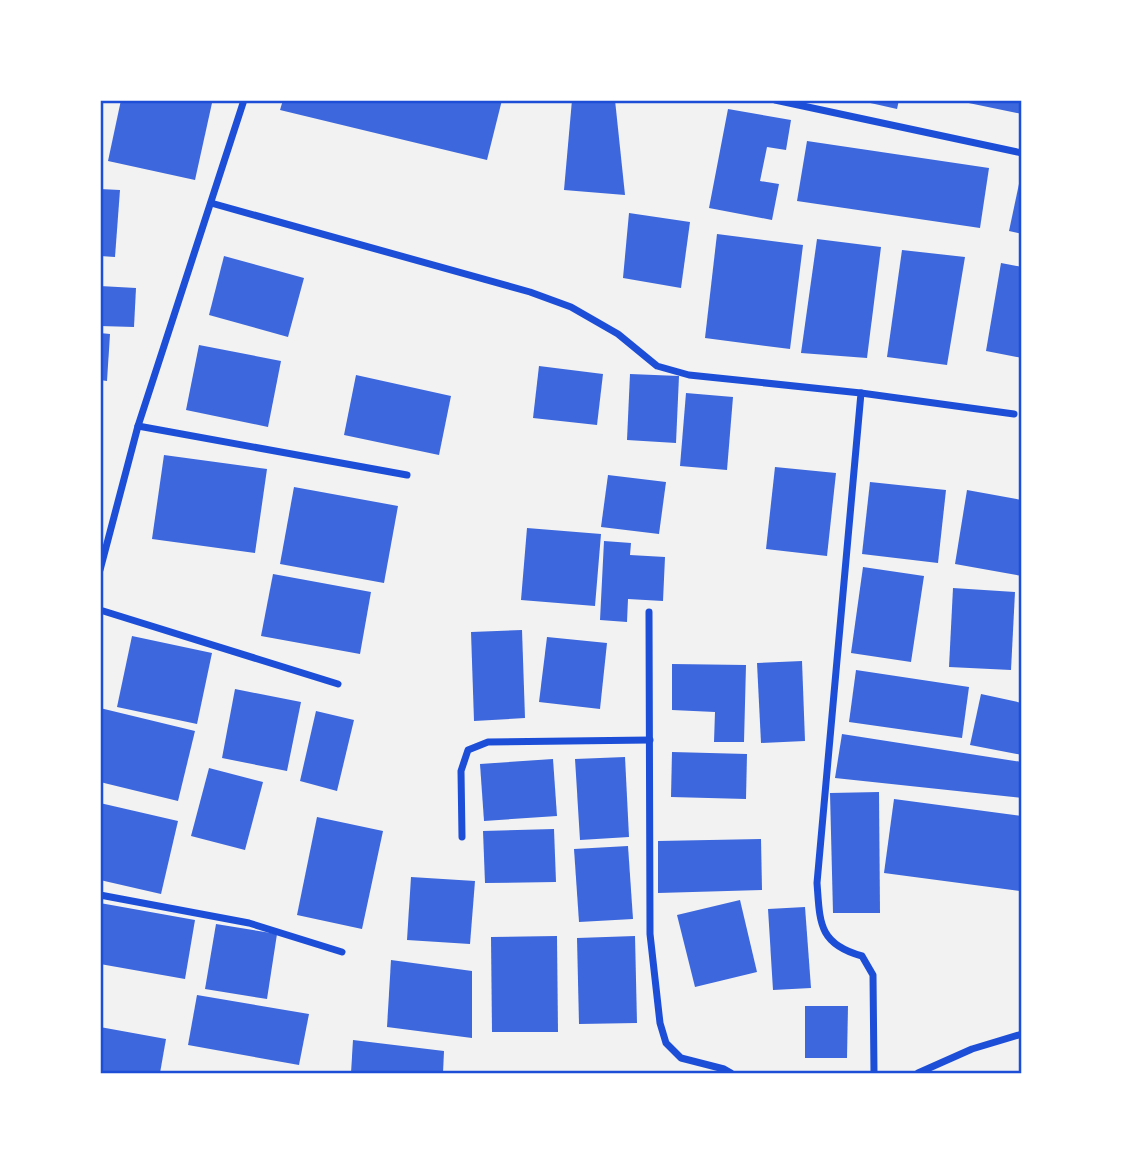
<svg xmlns="http://www.w3.org/2000/svg" width="1122" height="1173" font-family="Ubuntu,sans-serif">
<style>
.building{fill:#3d67dc}
.lines{fill:none;stroke-linecap:round;stroke-linejoin:round}
.minor{stroke:#1d4ed8;stroke-width:7}
.neatline{fill:none;stroke:#1d4ed8;stroke-width:2.5}
</style>
<rect width="100%" height="100%" fill="#f2f2f2"/>
<!-- building -->
<g class="building">
<path d="M121 100H197L212 103 195 180 108 161Z"/>
<path d="M283 100H502L487 160 280 110Z"/>
<path d="M572 100H615L625 195 564 190Z"/>
<path d="M857 100H899L897 109Z"/>
<path d="M959 100H1022V114L959 101Z"/>
<path d="M728 109 791 120 786 150 767 147 760 181 779 184 772 220 709 208Z"/>
<path d="M807 141 989 168 980 228 797 201Z"/>
<path d="M1020 179 1022 180V234L1009 231Z"/>
<path d="M100 189 120 190 115 257 100 256Z"/>
<path d="M629 213 690 222 681 288 623 278Z"/>
<path d="M717 234 803 245 790 349 705 338Z"/>
<path d="M817 239 881 247 867 358 801 353Z"/>
<path d="M902 250 965 257 947 365 887 357Z"/>
<path d="M224 256 304 278 288 337 209 315Z"/>
<path d="M1001 263 1022 267V358L986 351Z"/>
<path d="M100 286 136 288 134 327 100 326Z"/>
<path d="M100 333 110 334 107 381 100 380Z"/>
<path d="M199 345 281 361 268 427 186 410Z"/>
<path d="M539 366 603 374 597 425 533 418Z"/>
<path d="M630 374 679 376 676 443 627 440Z"/>
<path d="M356 375 451 396 439 455 344 435Z"/>
<path d="M686 393 733 397 727 470 680 466Z"/>
<path d="M164 455 267 469 255 553 152 539Z"/>
<path d="M775 467 836 473 827 556 766 549Z"/>
<path d="M608 475 666 482 659 534 601 527Z"/>
<path d="M870 482 946 490 938 563 862 554Z"/>
<path d="M294 487 398 506 384 583 280 564Z"/>
<path d="M967 490 1022 500V576L955 564Z"/>
<path d="M527 528 601 534 595 606 521 600Z"/>
<path d="M604 541 631 543 630 555 665 557 663 601 628 599 627 622 600 620Z"/>
<path d="M863 567 924 576 911 662 851 653Z"/>
<path d="M273 574 371 592 360 654 261 636Z"/>
<path d="M953 588 1015 592 1011 670 949 667Z"/>
<path d="M522 630 525 718 474 721 471 632Z"/>
<path d="M132 636 212 653 197 724 117 707Z"/>
<path d="M547 637 607 643 600 709 539 702Z"/>
<path d="M802 661 805 741 761 743 757 663Z"/>
<path d="M672 664 746 665 744 742H714L715 712 672 710Z"/>
<path d="M856 670 969 687 962 738 849 722Z"/>
<path d="M235 689 301 702 287 771 222 758Z"/>
<path d="M981 694 1022 703V755L970 745Z"/>
<path d="M100 708 195 731 178 801 100 782Z"/>
<path d="M316 711 354 720 337 791 300 781Z"/>
<path d="M842 734 1022 762V798L835 778Z"/>
<path d="M672 752 747 754 746 799 671 797Z"/>
<path d="M625 757 629 837 580 840 575 759Z"/>
<path d="M553 759 557 816 484 821 480 764Z"/>
<path d="M209 768 263 782 245 850 191 836Z"/>
<path d="M879 792 880 913H833L830 793Z"/>
<path d="M894 799 1022 816V874L1020 891 884 873Z"/>
<path d="M100 803 178 821 161 894 100 880Z"/>
<path d="M317 817 383 831 362 929 297 915Z"/>
<path d="M554 829 556 882 485 883 483 831Z"/>
<path d="M761 839 762 890 658 893V841Z"/>
<path d="M628 846 633 919 579 922 574 849Z"/>
<path d="M411 877 475 881 470 944 407 940Z"/>
<path d="M740 900 757 972 695 987 677 915Z"/>
<path d="M100 903 195 920 185 979 100 964Z"/>
<path d="M805 907 811 988 773 990 768 909Z"/>
<path d="M216 924 277 934 267 999 205 989Z"/>
<path d="M557 936 558 1032H492L491 937Z"/>
<path d="M635 936 637 1023 579 1024 577 938Z"/>
<path d="M391 960 472 971V1038L387 1027Z"/>
<path d="M197 995 309 1014 299 1065 188 1045Z"/>
<path d="M805 1006H848L847 1058H805Z"/>
<path d="M100 1027 166 1039 160 1073H100Z"/>
<path d="M353 1040 444 1051 443 1073H351Z"/>
</g>
<g class="lines">
<!-- minor -->
<g class="minor">
<path d="M775 100 1022 153"/>
<path d="M211 203 530 292 571 307 618 334 657 366 689 375 861 393 817 883C820 922 818 944 862 956L873 975 874 1073"/>
<path d="M861 393 1014 414"/>
<path d="M138 426 407 475"/>
<path d="M100 570 138 426 244 100"/>
<path d="M100 610 338 684"/>
<path d="M649 612 650 934 660 1023 666 1043 681 1058 724 1069 731 1073"/>
<path d="M462 837 461 771 468 750 488 742 650 740"/>
<path d="M100 895 249 923 342 952"/>
<path d="M918 1073 972 1049 1022 1034"/>
</g>
</g>
<!-- border -->
<rect width="1122" height="1173" fill="none" stroke="#ffffff" stroke-width="203"/>
<rect x="102" y="102" width="918" height="970" class="neatline"/>
</svg>
